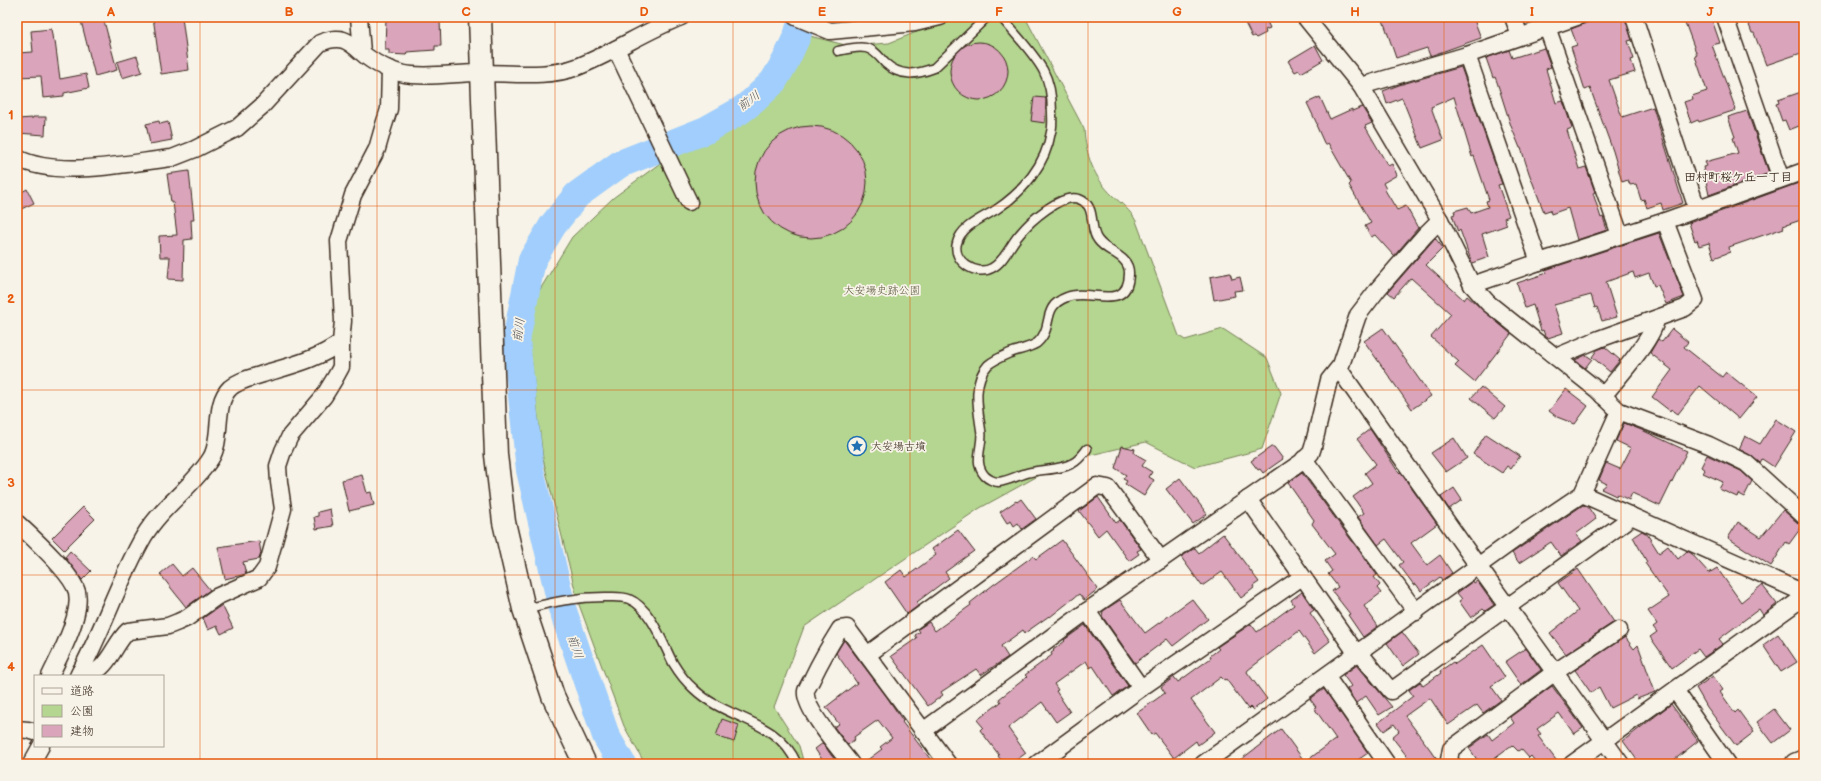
<svg xmlns="http://www.w3.org/2000/svg" width="1821" height="781" font-family="'Balsamiq Sans','Klee One',sans-serif">
<style>
.green{fill:#b4d690;stroke:#788057}
.lines{fill:none;stroke-linecap:round;stroke-linejoin:round}
.river{stroke:#a1cefc;stroke-width:28}
.building{fill:#daa4bb;stroke:#3b2a1e}
.lane-casing{stroke:#3b2a1e;stroke-width:11}
.street-casing{stroke:#3b2a1e;stroke-width:19}
.secondary-casing{stroke:#3b2a1e;stroke-width:25}
.lane{stroke:#f7f3e8;stroke-width:8}
.street{stroke:#f7f3e8;stroke-width:16}
.secondary{stroke:#f7f3e8;stroke-width:22}
.grid{fill:none;stroke:#e8590c;stroke-width:1;stroke-opacity:0.55}
.labels{text-anchor:middle;dominant-baseline:central;stroke-width:3.5;stroke-linejoin:round;paint-order:stroke}
.park-label{font-size:11px;fill:#59553a;stroke:#f7f3e8}
.poi-label{font-size:11px;fill:#3b2a1e;stroke:#f7f3e8;text-anchor:start}
.water-label{font-size:12px;font-style:italic;fill:#545356;stroke:#f7f3e8}
.neighbourhood-label{font-size:12px;font-weight:bold;fill:#3b2a1e;stroke:#f7f3e8}
.neatline{fill:none;stroke:#e8590c;stroke-width:1.5}
.grid-label{font-size:13px;text-anchor:middle;font-weight:bold;fill:#e8590c}
</style>
<rect width="100%" height="100%" fill="#f7f3e8"/>
<filter id="ink" filterUnits="userSpaceOnUse"><feTurbulence type="fractalNoise" baseFrequency=".025" numOctaves="2"/><feDisplacementMap in="SourceGraphic" scale="8" xChannelSelector="R" yChannelSelector="G"/><feConvolveMatrix kernelMatrix="1 2 1 2 8 2 1 2 1" color-interpolation-filters="sRGB"/></filter>
<g filter="url(#ink)">
<!-- green -->
<path class="green" d="M954 17H1025L1084 129C1086 155 1093 177 1113 196 1122 204 1130 210 1136 221L1179 336 1185 340 1223 329 1267 358 1281 393 1262 449 1195 467 1146 442 1065 461 980 508 804 627 774 707 799 746 804 764H645L624 726 578 602 543 459 529 340 536 296 572 237 613 198 694 138 781 60 806 35 849 46 889 43Z"/>
<g class="lines">
<!-- river -->
<path class="river" d="M622 764 606 736 562 608 530 470 516 340 532 260 553 225 577 195 620 164 706 130 740 111 753 101 773 82 785 62 797 36 803 17"/>
</g>
<!-- building -->
<g class="building">
<path d="M80 17H103L117 70 95 76Z"/>
<path d="M153 17H182L189 70 161 74Z"/>
<path d="M386 17H434L435 21 440 20 441 46H435V50L407 52 406 55 389 54V50H385Z"/>
<path d="M1242 17H1265L1270 28 1265 30 1266 33 1256 38 1254 36 1252 37Z"/>
<path d="M1382 17H1473L1481 38 1430 56 1427 48 1396 58Z"/>
<path d="M1601 17H1625L1632 40 1628 41 1634 59 1631 60 1635 72 1609 80 1622 117 1653 107 1683 203 1663 210 1661 203 1647 208 1644 199 1641 200 1636 184 1630 185 1628 180 1622 182 1613 151 1590 88 1585 90 1571 47 1577 45 1571 29Z"/>
<path d="M1683 17H1711L1720 43 1712 45 1736 110 1699 122 1698 120 1691 123 1684 102 1693 99 1692 96 1707 91 1695 56 1697 55Z"/>
<path d="M1746 17H1800L1804 28V52L1766 65 1754 33H1752Z"/>
<path d="M51 29 53 41H55L60 79 86 74 89 88 64 93V96L43 98 41 76 17 77V53L33 52 31 31Z"/>
<circle cx="979" cy="71" r="29"/>
<path d="M1315 45 1323 60 1301 73 1299 70 1295 72 1288 61Z"/>
<path d="M1544 48 1551 67 1546 69 1556 103 1563 101 1572 128 1567 130 1579 169 1586 167 1595 192 1593 193 1601 218 1603 217 1607 230 1577 240 1568 208 1551 214 1550 210 1544 212 1529 173 1521 148H1520L1511 126 1497 82 1495 77 1493 78 1486 58 1509 50 1512 58Z"/>
<path d="M137 56 142 72 122 78 117 62Z"/>
<path d="M1461 67 1502 184 1498 185 1509 216 1504 218 1507 225 1482 234 1489 257 1472 263 1460 230 1458 232 1452 215 1455 214 1454 211 1468 207 1471 213 1488 207 1486 201 1489 200 1474 156 1472 157 1454 97 1431 107 1443 140 1422 148 1402 98 1387 104 1383 91 1399 85Z"/>
<path d="M1804 91V124L1789 130 1785 120 1782 121 1776 104 1779 103 1778 100Z"/>
<path d="M1034 97 1046 98 1045 123 1031 121Z"/>
<path d="M1320 97 1330 119 1352 109V111L1362 107 1372 123 1365 126 1388 166 1392 164 1397 175 1383 183 1386 189 1385 190 1397 210 1406 206 1418 228 1394 256 1375 235 1371 237 1365 226 1371 223 1349 185 1351 183 1328 143 1325 145 1316 125 1317 124 1307 103Z"/>
<path d="M1747 111 1769 173 1709 195 1703 167 1707 166 1705 162 1738 153 1733 138 1735 137 1728 117Z"/>
<path d="M33 117H46L45 135 17 133V119L33 118Z"/>
<path d="M159 121 160 124 168 122 172 140 150 144 146 124Z"/>
<circle cx="811" cy="182" r="56"/>
<path d="M189 171 194 220H191L192 239 184 240 183 280 168 279 170 257H160L159 236 177 235 173 202H171L167 174Z"/>
<path d="M1804 181V219L1783 226 1784 228 1729 247 1730 252 1714 258 1709 243 1699 246 1697 240 1695 241 1689 223Z"/>
<path d="M27 189 34 203 17 211V195Z"/>
<path d="M1659 233 1684 297 1666 304 1658 285 1654 286 1649 273 1635 278 1633 272 1606 282 1617 317 1602 321 1597 307 1595 308 1591 295 1554 305 1563 333 1548 338 1545 336 1543 330 1541 331 1533 305 1525 308 1517 283 1547 273 1545 270Z"/>
<path d="M1435 238 1443 248 1426 265 1464 300 1467 296 1511 334 1474 382 1455 366 1459 362 1431 337 1451 314 1411 278 1394 297 1388 292Z"/>
<path d="M1230 273 1232 279 1240 277 1243 290 1234 291 1235 296 1214 300 1210 277Z"/>
<path d="M1383 328 1431 396 1412 409 1364 341Z"/>
<path d="M1672 329 1688 342 1684 347 1722 377 1726 372 1757 397 1739 419 1700 386 1678 414 1671 409 1670 411 1652 397 1672 370 1650 353 1658 339 1662 342Z"/>
<path d="M1605 347 1620 360 1610 372 1592 357 1597 350Z"/>
<path d="M1586 355 1592 359 1585 368 1575 360Z"/>
<path d="M1481 387 1505 407 1495 418 1471 398Z"/>
<path d="M1566 389 1588 406 1575 424 1557 417 1549 411Z"/>
<path d="M1776 419 1796 432 1774 467 1762 459 1760 463 1750 455 1739 449 1745 436 1760 444Z"/>
<path d="M1624 423 1644 431 1687 451 1660 506 1632 493 1629 500 1617 494 1616 496 1601 489 1607 484 1599 480 1606 463 1620 469 1631 448 1616 441Z"/>
<path d="M1370 429 1399 473 1400 472 1437 524 1411 543 1427 565 1440 555 1452 573 1442 580 1440 577 1421 591 1416 584 1414 585 1399 565 1403 562 1386 539 1378 545 1358 517 1364 513 1353 497 1372 483 1365 473 1376 464 1357 439Z"/>
<path d="M1486 434 1520 456 1511 469 1507 466 1502 473 1473 454Z"/>
<path d="M1454 438 1467 458 1446 472 1431 453Z"/>
<path d="M1122 446 1135 449 1134 453 1146 460 1142 466 1152 472 1149 477 1154 480 1144 496 1125 484 1127 481 1123 479 1126 475 1115 468Z"/>
<path d="M1271 447H1274L1283 459 1263 473 1260 469 1258 470 1251 461Z"/>
<path d="M1707 455 1741 471 1752 481 1744 497 1738 494 1737 497 1719 489 1723 482 1703 473 1705 470 1701 467Z"/>
<path d="M1302 473 1377 575 1374 577 1380 585 1377 588 1381 593 1364 606 1378 626 1363 637 1348 615 1350 614 1332 591 1338 587 1328 574 1332 571 1325 561 1335 554 1312 524 1314 520 1288 483Z"/>
<path d="M362 475 367 493 371 492 374 505 349 511 342 480Z"/>
<path d="M1180 478 1207 514 1193 524 1166 489Z"/>
<path d="M1454 488 1462 500 1449 509 1441 497Z"/>
<path d="M1098 497 1116 523 1120 520 1141 549 1137 551 1139 554 1129 561 1106 529 1098 536 1079 511Z"/>
<path d="M1021 499 1036 519 1022 529 1018 523 1014 526 1011 521 1007 523 1000 512 1016 501 1017 502Z"/>
<path d="M1583 505 1588 507 1596 519 1576 534 1582 541 1561 556 1551 542 1519 563 1512 553Z"/>
<path d="M83 507 95 519 64 550 52 538Z"/>
<path d="M330 509 333 526 316 529 314 517 318 516V512Z"/>
<path d="M1783 510 1798 523 1803 525 1789 544 1786 542 1771 566 1728 538 1738 522 1761 537Z"/>
<path d="M958 530 974 551 945 572 949 578 917 602 918 606 907 614 885 582 901 570 906 577 936 555 932 549Z"/>
<path d="M1642 531 1647 534 1659 553 1668 546 1678 559 1687 551 1691 553 1709 573 1717 568 1741 602 1762 585 1777 604 1763 615 1759 609 1719 639 1723 644 1704 657 1698 649 1672 668 1650 637 1657 632 1653 627 1657 624 1648 611 1669 597 1645 563 1647 562 1633 537Z"/>
<path d="M1223 534 1259 582 1253 586 1254 588 1241 598 1222 572 1202 586 1181 557 1195 548 1199 553Z"/>
<path d="M1062 540 1098 589 1084 600 1079 594 1050 617 1049 616 1025 633 1023 630 1001 646 1008 657 981 675 976 669 941 692 943 695 928 706 891 656 917 638 915 635 920 632 918 629 929 622 935 631 971 605 970 603 993 585 1033 556 1036 559Z"/>
<path d="M259 541 261 553 259 559 243 562 246 574 225 579 218 547Z"/>
<path d="M70 551 91 571 82 580 65 557Z"/>
<path d="M172 564 182 576 192 568 210 590 186 607 160 574Z"/>
<path d="M1578 569 1614 622 1566 654 1550 633 1578 611 1558 583Z"/>
<path d="M1473 581 1474 583 1477 581 1494 605 1485 611 1483 609 1471 618 1459 601 1462 599 1457 593Z"/>
<path d="M1302 592 1314 610 1310 613 1330 641 1315 653 1299 631 1248 670 1247 672 1267 699 1253 710 1250 707 1248 709 1226 679 1224 680 1221 677 1191 700 1215 732 1198 745 1196 741 1174 758 1155 733 1152 735 1137 713 1165 693 1161 687 1174 677 1178 682 1211 658 1210 656 1219 649 1217 647 1251 624 1257 632 1294 605 1291 600Z"/>
<path d="M1192 599 1208 619 1173 646 1167 639 1135 663 1102 616 1103 611 1120 600 1145 633Z"/>
<path d="M222 605 233 628 221 634 217 626 208 630 203 618Z"/>
<path d="M1085 625 1128 686 1113 696 1093 666 1090 668 1086 661 1054 684 1058 690 1056 691 1070 712 1056 722 1042 702 1008 728 1026 753 1011 764H1004L998 756 999 755 980 730 983 727 977 720 1001 702 999 699 1027 677 1025 675 1052 655 1051 653 1054 651 1053 650 1065 641 1064 640Z"/>
<path d="M1402 632 1419 654 1403 666 1387 643Z"/>
<path d="M1778 634 1797 662 1781 672 1763 645Z"/>
<path d="M1625 637 1634 649 1638 645 1655 692 1637 699 1636 695 1610 708 1599 687 1591 693 1575 670Z"/>
<path d="M844 640 887 697 903 721 902 722 934 764H862L882 749 880 747 892 738 878 720 854 737 855 739 848 745 834 727 839 724 826 707 857 683 836 653Z"/>
<path d="M1483 645 1505 677 1491 686 1501 700 1483 713 1477 705 1448 725 1430 698 1405 716 1441 764H1413L1392 737 1399 731 1394 724 1384 731 1378 723 1413 696 1409 690 1420 682 1423 686 1441 673 1440 671 1453 662 1455 664Z"/>
<path d="M1526 648 1541 670 1521 685 1505 662Z"/>
<path d="M1357 665 1392 707 1379 715 1366 696 1356 703 1347 689 1351 686 1343 675Z"/>
<path d="M1713 676 1723 690 1720 692 1735 713 1738 710 1754 732 1736 746 1707 707 1696 688Z"/>
<path d="M1552 686 1583 728 1574 734 1559 713 1537 729 1541 734 1538 736 1559 764H1537L1531 756 1529 758 1521 749 1518 751 1512 745 1486 764H1480L1469 748 1488 734 1492 740 1514 723 1510 717Z"/>
<path d="M1324 689 1368 753 1352 764H1235L1281 729 1305 762 1336 739 1314 708 1316 707 1310 699Z"/>
<path d="M1671 704 1698 741 1669 764H1640L1623 741Z"/>
<path d="M1774 709 1790 730 1773 743 1757 722Z"/>
<path d="M722 719 739 725 734 742 716 736Z"/>
<path d="M823 743 831 755 839 764H825L815 749Z"/>
</g>
<g class="lines">
<defs>
<g id="lane">
<path d="M1001 17C1015 34 1032 51 1043 70 1050 83 1052 98 1052 112 1052 119 1053 126 1051 132 1046 164 1023 192 997 209 983 218 961 226 957 243 952 261 976 277 992 268 1004 262 1010 245 1019 235 1030 221 1061 193 1079 199 1098 206 1088 228 1098 240 1107 253 1130 255 1129 274 1128 313 1089 288 1067 297 1040 307 1055 327 1037 343 1029 348 1018 350 1010 353 1003 356 994 360 988 365 972 382 978 409 981 430 984 445 972 462 985 476 988 479 994 482 998 482 1009 481 1020 474 1031 472 1045 469 1061 470 1073 463 1079 460 1083 454 1087 449"/>
<path d="M838 51C847 49 857 46 866 48 875 50 879 57 885 63 900 77 916 75 934 68L987 17"/>
<path d="M525 609C553 602 576 597 605 597 613 597 622 596 629 599 651 608 663 644 673 663 679 673 686 682 694 689 727 721 777 718 797 764"/>
</g>
<g id="street">
<path d="M359 17 362 52"/>
<path d="M796 17 830 31 915 23 940 17"/>
<path d="M1305 17 1361 86 1440 220 1472 285 1488 303 1596 389 1619 411 1709 445 1746 463 1804 516"/>
<path d="M1513 17 1520 36"/>
<path d="M1634 17 1697 209"/>
<path d="M1725 17 1781 179"/>
<path d="M1547 27 1620 235"/>
<path d="M616 49 689 202"/>
<path d="M1467 55 1539 262"/>
<path d="M1361 86 1467 55 1577 17"/>
<path d="M17 158C59 179 126 163 172 158L195 149 237 128 262 106 320 43C344 33 350 43 367 57 379 66 397 74 412 75 435 77 458 73 481 73 513 73 548 78 577 67 613 53 645 31 681 17"/>
<path d="M1472 285 1539 262 1665 221 1804 171"/>
<path d="M1556 357 1599 339 1685 308 1695 300 1665 221"/>
<path d="M1339 369 1478 566 1621 764"/>
<path d="M1603 396C1616 380 1655 337 1656 319"/>
<path d="M1304 459 1416 612"/>
<path d="M1582 494 1804 593"/>
<path d="M1248 499 1357 654"/>
<path d="M17 523C32 537 72 573 77 592 82 615 60 655 50 676"/>
<path d="M1087 611 1141 688"/>
<path d="M1359 652 1391 691 1625 522 1630 515"/>
<path d="M867 655 1097 486 1108 488 1161 560"/>
<path d="M80 672C107 679 112 645 128 631L168 626 178 622 187 618 216 597 259 578 267 567 283 509 279 482 278 466 283 451 290 436 324 396 335 378 341 367V342"/>
<path d="M78 676C103 631 118 581 144 536 162 506 193 487 211 458 223 439 213 404 230 388 239 380 252 378 263 374 290 366 319 359 341 342L343 321 339 241 353 195 377 149 383 128 389 109 390 69"/>
<path d="M1326 676 1387 764"/>
<path d="M1675 690 1727 764"/>
<path d="M17 729 28 730 35 732"/>
<path d="M923 731 1087 611 1303 461 1311 453 1313 447 1329 380 1341 365 1358 315 1378 289 1425 235 1440 220"/>
<path d="M1794 762 1804 758"/>
<path d="M31 764 41 746"/>
<path d="M851 764C840 750 803 707 806 691 807 687 811 682 813 677 821 660 830 645 840 629L847 628 948 764"/>
<path d="M1037 764 1141 688 1302 577"/>
<path d="M1203 764 1521 535 1582 494 1619 411"/>
<path d="M1452 764 1449 760 1451 749 1555 672 1619 630"/>
<path d="M1572 764 1804 597"/>
</g>
<path id="secondary" d="M480 17 496 455 504 522 524 609 553 696 585 764"/>
</defs>
<!-- lane casing -->
<use href="#lane" class="lane-casing"/>
<!-- street casing -->
<use href="#street" class="street-casing"/>
<!-- secondary casing -->
<use href="#secondary" class="secondary-casing"/>
<!-- lane -->
<use href="#lane" class="lane"/>
<!-- street -->
<use href="#street" class="street"/>
<!-- secondary -->
<use href="#secondary" class="secondary"/>
</g>
</g>
<!-- grid -->
<path class="grid" d="M200 17V764M377 17V764M555 17V764M733 17V764M910 17V764M1088 17V764M1266 17V764M1444 17V764M1621 17V764M17 206H1804M17 390H1804M17 575H1804"/>
<!-- icons -->
<defs>
<symbol id="sight-ring" viewBox="-11 -11 22 22"><circle r="9.5" fill="#f7f3e8" stroke="#1f6fb2" stroke-width="1.5"/><path d="M0-6L1.8-2.2L6-1.7L2.9 1.2L3.7 5.4L0 3.3L-3.7 5.4L-2.9 1.2L-6-1.7L-1.8-2.2Z" fill="#1f6fb2"/></symbol>
</defs>
<g fill-rule="evenodd">
<use href="#sight-ring" x="846" y="435" width="22" height="22"/>
</g>
<g class="labels">
<!-- park labels -->
<g class="park-label">
<text x="882" y="290">大安場史跡公園</text>
</g>
<!-- poi labels -->
<g class="poi-label">
<text x="871" y="446">大安場古墳</text>
</g>
<!-- water labels -->
<g class="water-label">
<text transform="translate(749 101) rotate(-36)">前川</text>
<text transform="translate(519 330) rotate(-82)">前川</text>
<text transform="translate(575 647) rotate(71)">前川</text>
</g>
<!-- neighbourhood labels -->
<g class="neighbourhood-label">
<text x="1738" y="177">田村町桜ケ丘一丁目</text>
</g>
</g>
<!-- margin -->
<rect width="1821" height="781" fill="none" stroke="#f7f3e8" stroke-width="44"/>
<!-- legend -->
<rect x="34" y="675" width="130" height="72" fill="#f7f3e8" stroke="#aca397"/>
<rect x="42" y="688" width="20" height="6" fill="#f7f3e8" stroke="#aca397"/>
<text x="70" y="695" font-size="12" fill="#3b2a1e">道路</text>
<rect x="42" y="705" width="20" height="12" fill="#b4d690" stroke="#aca397"/>
<text x="70" y="715" font-size="12" fill="#3b2a1e">公園</text>
<rect x="42" y="725" width="20" height="12" fill="#daa4bb" stroke="#aca397"/>
<text x="70" y="735" font-size="12" fill="#3b2a1e">建物</text>
<rect x="22" y="22" width="1777" height="737" class="neatline"/>
<g class="grid-label">
<text x="111" y="16">A</text>
<text x="289" y="16">B</text>
<text x="466" y="16">C</text>
<text x="644" y="16">D</text>
<text x="822" y="16">E</text>
<text x="999" y="16">F</text>
<text x="1177" y="16">G</text>
<text x="1355" y="16">H</text>
<text x="1532" y="16">I</text>
<text x="1710" y="16">J</text>
<text x="11" y="119">1</text>
<text x="11" y="303">2</text>
<text x="11" y="487">3</text>
<text x="11" y="671">4</text>
</g>
</svg>
